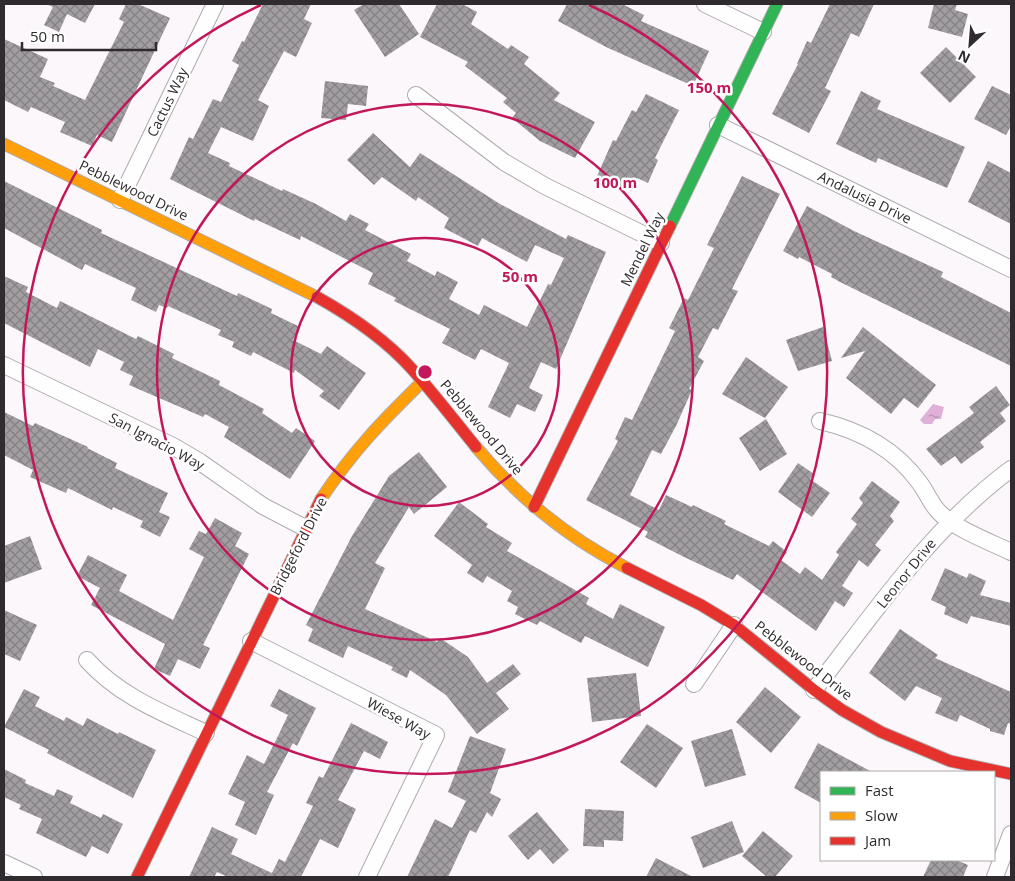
<svg xmlns="http://www.w3.org/2000/svg" width="1015" height="881" font-family="'Open Sans',sans-serif">
<style>
.water{fill:url(#water-ripples)}
.building{fill:url(#building-cross-hatch)}
.lines{fill:none;stroke-linecap:round;stroke-linejoin:round}
.street-casing{stroke:#aeabae;stroke-width:18}
.fast-casing{stroke:#aeabae;stroke-width:13}
.slow-casing{stroke:#aeabae;stroke-width:13}
.jam-casing{stroke:#aeabae;stroke-width:13}
.street{stroke:#fffefe;stroke-width:16}
.fast{stroke:#30b455;stroke-width:11}
.slow{stroke:#ff9f0a;stroke-width:11}
.jam{stroke:#e5322d;stroke-width:11}
.ring{fill:none;stroke:#c2185b;stroke-width:2.5}
.labels{text-anchor:middle;dominant-baseline:central;stroke-width:5;stroke-linejoin:round;paint-order:stroke}
.street-label{font-size:14px;fill:#2f2b2f;stroke:#fff}
.centre{fill:#c2185b;stroke:#fff;stroke-width:2.5}
.ring-label{font-size:15px;text-anchor:middle;font-weight:bold;fill:#c2185b;stroke:#fff;stroke-width:5;stroke-linejoin:round;paint-order:stroke}
</style>
<defs>
<pattern id="water-ripples" width="26" height="14" patternUnits="userSpaceOnUse" patternTransform="scale(1.25)"><rect width="26" height="14" fill="#dfb0d8"/><path d="M2 4q2-2 4 0t4 0M15 11q2-2 4 0t4 0" fill="none" stroke="#b58fb0"/></pattern>
<pattern id="building-cross-hatch" width="8" height="8" patternUnits="userSpaceOnUse" patternTransform="scale(1.25)"><rect width="8" height="8" fill="#a29ea1"/><path d="M0 0l8 8M0 8l8-8" fill="none" stroke="#848184"/></pattern>
</defs>
<rect width="100%" height="100%" fill="#fcf7fb"/>
<!-- water -->
<path class="water" d="M933 404 944 407 941 419H935L932 424H924L920 420Z"/>
<!-- building -->
<g class="building">
<path d="M46 4H95L85 23 67 14 59 32 44 25 53 7Z"/>
<path d="M126 4H138L170 18 112 142 97 135 92 146 60 132 65 122 31 107 28 112 4 100V39L48 59 40 77 55 83 53 86 85 100 124 22 119 19Z"/>
<path d="M263 4H311L304 19 312 23 296 57 284 51 258 100 269 106 253 141 221 127 208 153 230 163 229 166 282 191 283 189 316 204 346 221 350 214 369 224 365 230 411 254 407 261 435 276 437 271 458 282 449 299 479 315 484 305 527 327 548 284 551 285 564 258 535 245 527 262 482 238 478 246 444 228 449 218 418 197 416 201 382 177 374 185 347 160 373 133 410 167 420 153 500 204 566 239 568 235 606 252 556 369 541 362 529 388 543 395 535 412 517 404 510 418 488 407 509 363 481 349 475 360 442 343 450 329 394 301 396 298 368 284 373 273 301 236 300 240 255 219 254 221 170 179 189 137 193 139 213 99 221 102 239 65 232 61 242 41 244 42Z"/>
<path d="M364 4H399L419 34 385 57 354 10Z"/>
<path d="M437 4H462L477 12 471 24 508 49 511 45 529 57 524 64 560 93 554 100 595 122 575 158 540 141 512 118 516 113 503 102 507 98 465 66 468 62 420 37Z"/>
<path d="M567 4H622L644 15 641 21 709 51 693 86 606 47 558 21Z"/>
<path d="M830 4H874L859 37 851 33 825 88 831 91 809 133 772 114 798 64H797L807 41 811 43Z"/>
<path d="M934 4H957L955 10 968 14 962 37 928 28Z"/>
<path d="M946 47 976 77 950 103 920 73Z"/>
<path d="M325 81 368 86 366 106 348 104 346 120 321 118Z"/>
<path d="M992 86 1011 95V126L1006 135 974 119Z"/>
<path d="M861 91 881 101 877 109 965 147 947 188 878 158 876 163 836 144Z"/>
<path d="M646 94 679 110 655 158 658 160 648 183 637 178 631 191 597 176 613 140 616 141 632 110 636 112Z"/>
<path d="M988 161 1011 173V224L968 202Z"/>
<path d="M742 176 780 194 732 289 738 291 718 330 713 328 698 357 704 361 689 389 692 390 676 426 661 454 652 450 630 495 659 510 666 495 692 507 693 505 726 521 724 524 769 546 773 541 787 552 781 560 800 574 805 567 822 580 839 555 836 552 857 524 851 519 863 503 859 498 872 481 900 502 890 516 894 521 875 545 881 550 868 567 859 560 842 586 853 593 844 607 835 601 816 631 737 574 733 580 684 557 645 537 648 532 586 500 618 441 615 439 625 417 632 420 675 331 669 328 684 298 688 300 714 248 707 245Z"/>
<path d="M4 181 102 230 101 233 237 296 238 293 272 309 271 313 300 327 293 340 321 354 327 346 366 373 339 410 319 396 324 391 295 370 294 373 253 352 251 356 232 347 234 342 218 335 221 330 168 306 167 308 159 305 156 312 131 300 136 288 85 264 82 270 4 228Z"/>
<path d="M807 206 854 231 943 272 941 277 1011 313V366L840 282 831 277 832 274 799 257 798 259 783 251Z"/>
<path d="M4 276 28 287 26 292 57 308 60 301 136 339 138 336 174 354 172 358 220 381 219 385 264 409 262 413 292 433 296 428 315 441 290 479 224 437 229 427 205 414 203 417 129 385 133 376 120 370 124 362 98 349 90 367 4 323Z"/>
<path d="M823 327 832 361 798 371 786 340Z"/>
<path d="M863 327 936 385 918 408 904 398 891 414 846 378 865 351 841 358Z"/>
<path d="M746 357 788 387 765 418 722 394Z"/>
<path d="M996 386 1010 405 1000 413 1006 421 980 442 984 447 961 464 955 456 941 466 926 449 974 413 969 407Z"/>
<path d="M4 412 33 426 35 423 88 447 87 448 117 463 115 468 168 493 159 512 170 517 160 537 140 527 143 521 113 507 112 510 68 488 66 493 30 477 33 470 4 455Z"/>
<path d="M766 419 787 454 760 471 739 438Z"/>
<path d="M419 452 447 487 414 514 409 507 375 563 385 568 365 609 437 642 440 638 468 657 487 683 513 664 521 674 496 693 509 709 477 734 446 695 410 670 407 678 391 670 393 667 348 646 343 658 308 641 313 629 306 625 352 536 389 476Z"/>
<path d="M798 463 814 474 810 479 830 493 812 517 778 492Z"/>
<path d="M459 502 488 524 486 527 512 543 507 551 589 598 586 604 613 619 620 604 665 627 648 667 585 636 581 643 540 621 537 625 515 614 518 607 507 601 512 591 487 576 483 583 467 573 472 565 434 536Z"/>
<path d="M215 518 242 533 235 546 249 554 203 645 210 648 200 669 178 659 170 676 154 669 165 644 91 605 100 588 77 576 88 555 127 575 119 591 173 620 204 557 189 549 199 531 206 534Z"/>
<path d="M30 536 42 569 4 583V546Z"/>
<path d="M945 568 967 578 969 573 986 581 980 595 1011 603V626L971 616 967 624 944 614 946 607 931 600Z"/>
<path d="M4 610 37 625 20 661 4 654Z"/>
<path d="M900 629 938 655 935 658 1011 692V724L1008 723 1004 735 990 731V729L960 715 957 722 935 713 942 698 916 686 905 701 869 673Z"/>
<path d="M636 673 641 716 592 722 587 678Z"/>
<path d="M765 687 801 717 771 753 736 722Z"/>
<path d="M24 689 40 697 35 706 64 721 66 717 83 726 87 718 118 734 119 732 156 750 133 798 47 753 49 750 4 727Z"/>
<path d="M279 689 316 708 297 746 293 743 267 792 274 795 256 835 235 825 245 802 228 794 247 755 264 764 278 736 288 715 270 706Z"/>
<path d="M351 723 388 742 380 759 364 751 338 800 356 809 338 848 320 839 301 877H228L217 872 214 877H189L212 827 238 839 231 854 272 873 279 859 285 862 313 806 306 803 319 776 323 778Z"/>
<path d="M647 724 683 748 656 788 620 762Z"/>
<path d="M732 729 746 775 705 787 691 741Z"/>
<path d="M470 736 506 749 490 793 501 799 492 817 487 812 476 833 470 830 448 877H407L435 819 452 828 466 801 448 792Z"/>
<path d="M818 743 872 772H821V803L794 788Z"/>
<path d="M4 769 26 780 25 783 54 796 57 789 73 796 70 803 101 818 103 814 123 824 108 854 92 846 86 857 36 833 42 819 19 809 21 805 4 797Z"/>
<path d="M585 809 624 811 623 841 604 840V847L583 846Z"/>
<path d="M537 812 569 850 553 864 540 849 528 860 508 836Z"/>
<path d="M732 821 744 852 703 868 691 837Z"/>
<path d="M763 831 793 856 775 877H767L742 856Z"/>
<path d="M656 858 693 877H646Z"/>
<path d="M931 860H956L968 865 963 877H923Z"/>
</g>
<g class="lines">
<defs>
<g id="street">
<path d="M705 4 763 32"/>
<path d="M416 95 504 162 545 186 661 243"/>
<path d="M718 125 1011 269"/>
<path d="M120 200 215 4"/>
<path d="M4 365 173 446 200 462 263 506 305 528"/>
<path d="M820 421C859 430 895 449 919 482 926 491 930 502 938 511 953 528 990 542 1011 552"/>
<path d="M251 641 436 735 367 877"/>
<path d="M87 660C119 696 163 713 206 733"/>
<path d="M694 684 734 625"/>
<path d="M814 690C875 612 931 528 1011 469"/>
<path d="M4 863 34 877"/>
<path d="M995 877 1011 834"/>
</g>
<path id="fast" d="M670 226 777 4"/>
<g id="slow">
<path d="M4 144 317 297"/>
<path d="M476 447C518 497 568 538 627 568"/>
<path d="M321 499C353 451 382 421 423 381"/>
</g>
<g id="jam">
<path d="M317 297C351 316 386 340 412 369 434 394 455 421 476 447"/>
<path d="M534 507 670 226"/>
<path d="M627 568 701 605 734 625 814 690 842 710 881 732 950 761 1011 774"/>
<path d="M137 877 321 499"/>
</g>
</defs>
<!-- street casing -->
<use href="#street" class="street-casing"/>
<!-- fast casing -->
<use href="#fast" class="fast-casing"/>
<!-- slow casing -->
<use href="#slow" class="slow-casing"/>
<!-- jam casing -->
<use href="#jam" class="jam-casing"/>
<!-- street -->
<use href="#street" class="street"/>
<!-- fast -->
<use href="#fast" class="fast"/>
<!-- slow -->
<use href="#slow" class="slow"/>
<!-- jam -->
<use href="#jam" class="jam"/>
</g>
<!-- distance rings -->
<g class="ring">
<circle cx="425" cy="372" r="134"/>
<circle cx="425" cy="372" r="268"/>
<path d="M589 5A402 402 0 1 1 261 5"/>
</g>
<g class="labels">
<!-- street labels -->
<g class="street-label">
<text transform="translate(167 102) rotate(-64)">Cactus Way</text>
<text transform="translate(134 190) rotate(26)">Pebblewood Drive</text>
<text transform="translate(865 197) rotate(26)">Andalusia Drive</text>
<text transform="translate(642 249) rotate(-64)">Mendel Way</text>
<text transform="translate(482 427) rotate(50)">Pebblewood Drive</text>
<text transform="translate(157 441) rotate(28)">San Ignacio Way</text>
<text transform="translate(298 546) rotate(-63)">Bridgeford Drive</text>
<text transform="translate(906 573) rotate(-51)">Leonor Drive</text>
<text transform="translate(804 660) rotate(38)">Pebblewood Drive</text>
<text transform="translate(399 718) rotate(29)">Wiese Way</text>
</g>
</g>
<circle cx="425" cy="372" r="8" class="centre"/>
<g class="ring-label">
<text x="709" y="93">150 m</text>
<text x="615" y="188">100 m</text>
<text x="520" y="282">50 m</text>
</g>
<!-- border -->
<rect width="1015" height="881" fill="none" stroke="#2f2b2f" stroke-width="10"/>
<!-- legend -->
<rect x="820" y="771" width="175" height="90" fill="#ffffff" stroke="#acaaac"/>
<rect x="830" y="787" width="25" height="8" fill="#30b455" stroke="#acaaac"/>
<text x="865" y="796" font-size="15" fill="#2f2b2f">Fast</text>
<rect x="830" y="812" width="25" height="8" fill="#ff9f0a" stroke="#acaaac"/>
<text x="865" y="821" font-size="15" fill="#2f2b2f">Slow</text>
<rect x="830" y="837" width="25" height="8" fill="#e5322d" stroke="#acaaac"/>
<text x="865" y="846" font-size="15" fill="#2f2b2f">Jam</text>
<!-- north arrow -->
<g transform="translate(970 45) rotate(206)" stroke="#ffffff" stroke-width="4" paint-order="stroke">
<path d="M0-4L9 19L0 12L-9 19Z" fill="#2f2b2f"/>
<text y="-8" font-size="14" font-weight="bold" text-anchor="middle" fill="#2f2b2f">N</text>
</g>
<!-- scale -->
<path d="M22 42v8h134v-8" fill="none" stroke="#2f2b2f" stroke-width="2.5"/>
<text x="30" y="42" font-size="15" fill="#2f2b2f" stroke="#ffffff" stroke-width="4" paint-order="stroke">50 m</text>
</svg>
